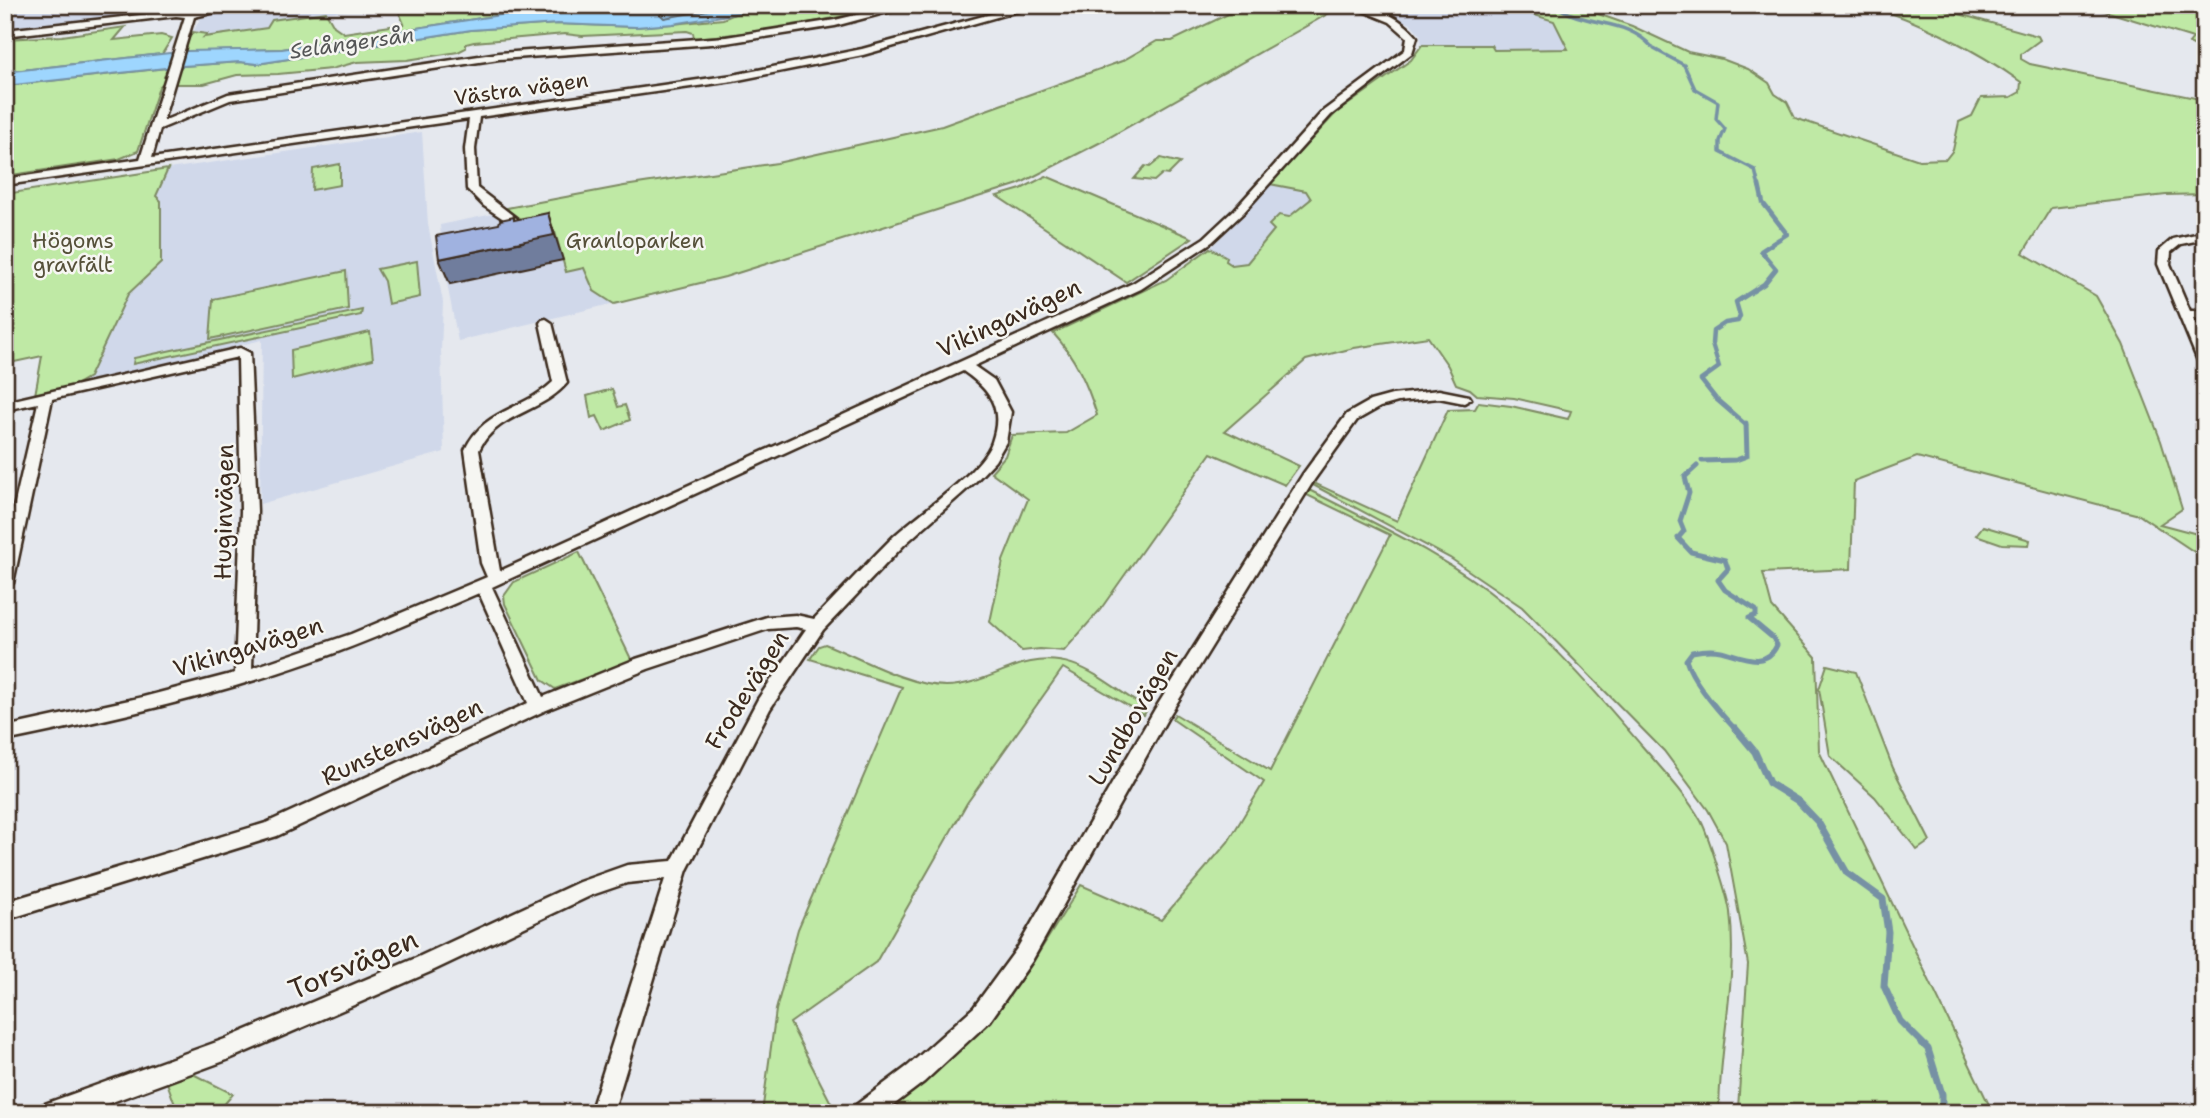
<svg xmlns="http://www.w3.org/2000/svg" width="2210" height="1118" font-family="'Shantell Sans',sans-serif">
<style>
.built{fill:#d0d8ea}
.green{fill:#bfe9a5;stroke:#7d8a62;stroke-width:2}
.water{fill:#9ed6fe;stroke:#7691a4;stroke-width:2}
.lines{fill:none;stroke-linecap:round;stroke-linejoin:round}
.shore{stroke:#636f78;stroke-width:2}
.stream-far3{stroke:#7691a4;stroke-width:3.5}
.stream-far2{stroke:#7691a4;stroke-width:4.5}
.stream-far1{stroke:#7691a4;stroke-width:5}
.stream{stroke:#7691a4;stroke-width:7}
.minor-casing{stroke:#3b2a1e;stroke-width:5}
.minor{fill:#f6f6f2;fill-rule:evenodd}
.shaded-wall{fill:#707d9d;stroke:#3b2a1e;stroke-width:2}
.building{fill:#a0b2e0;stroke:#3b2a1e;stroke-width:2}
.labels{text-anchor:middle;dominant-baseline:central;stroke-width:5;stroke-linejoin:round;paint-order:stroke}
.far-water-label{font-size:21px;font-style:italic;fill:#545556;stroke:#f6f6f2}
.far-street-label{font-size:21px;fill:#3b2a1e;stroke:#f6f6f2}
.far-park-label{font-size:21px;fill:#555039;stroke:#f6f6f2}
.street-label{font-size:24px;fill:#3b2a1e;stroke:#f6f6f2}
.near-street-label{font-size:28px;fill:#3b2a1e;stroke:#f6f6f2}
</style>
<rect width="100%" height="100%" fill="#e5e8ee"/>
<filter id="ink" filterUnits="userSpaceOnUse"><feTurbulence type="fractalNoise" baseFrequency=".0143" numOctaves="2"/><feDisplacementMap in="SourceGraphic" scale="14" xChannelSelector="R" yChannelSelector="G"/><feConvolveMatrix kernelMatrix="1 2 1 2 8 2 1 2 1" color-interpolation-filters="sRGB"/></filter>
<g filter="url(#ink)">
<!-- built -->
<g class="built">
<path d="M5 5H178L166 10 5 28Z"/>
<path d="M278 5H386L272 20 267 28 201 37 198 31 193 32 201 17Z"/>
<path d="M1366 5H1502L1554 21 1568 50H1494L1491 45H1422L1420 34 1411 24Z"/>
<path d="M422 132 428 224 443 302 441 350 444 452 260 504 262 340 83 382 89 377 128 293 161 263V201L156 196 168 169Z"/>
<path d="M1270 184 1306 191 1312 199 1274 230 1247 263 1232 265 1225 261 1227 257 1210 248 1245 214Z"/>
<path d="M493 214 537 239 557 236 567 272 584 268 594 290 615 303 458 341 443 262 440 225Z"/>
</g>
<!-- green -->
<g class="green">
<path d="M396 5 460 8 475 5H668L628 12 533 10 282 49 183 52 185 44 193 32 207 34 204 37 267 28 272 20 326 12 334 26 344 33 404 24Z"/>
<path d="M793 5H892C827 21 761 33 694 38L693 33 687 31 582 36 565 34 474 42 466 44V48L458 52 407 60 357 62 331 69 278 74 237 75 204 84H175L179 69 183 66 240 62 257 64 471 30 557 24 636 27 673 24 723 19 737 13Z"/>
<path d="M1247 5 1340 7 1101 142 1019 184 725 277 614 304 594 291 584 268 566 272 555 232 513 217 507 208 624 186 777 163 942 126 1122 61 1157 41H1172Z"/>
<path d="M1502 5H1573L1632 26 1688 52 1722 59 1748 69 1769 83 1775 94 1787 102 1795 118 1919 160 1946 159 1953 150 1959 122 1972 116 1981 98 2011 97 2020 92 2021 82C1978 51 1915 18 1864 5H1927L2038 36 2040 40 2021 54V59L2030 64 2205 100V194L2166 195 2051 208 2023 253 2096 296 2123 344 2161 441 2182 509 2160 524 2205 536 2204 547 2196 553 2139 515 1917 457 1854 481 1851 569 1763 573 1772 607 1816 657 1819 751 1993 1113H1741L1738 1108 1748 964 1726 843 1708 810 1664 751 1522 607 1450 558 1313 485 1314 483 1397 521 1448 410 1475 409 1479 402 1511 406 1568 419 1571 411 1514 398 1477 395 1470 389 1456 384 1448 366 1428 337 1354 348 1306 360 1225 431 1299 466 1285 485 1211 453 1100 610 1064 651 1040 649 1022 651 990 622 1003 561 1028 499 991 472 1005 456 1012 435 1066 433 1097 415C1087 384 1076 358 1053 333L1166 280 1210 248 1227 257 1226 261 1232 265 1247 263 1274 230 1269 225 1279 215 1289 217 1311 199 1306 191 1270 184 1336 113 1411 60 1422 45H1491L1494 50 1568 49 1554 21Z"/>
<path d="M2085 5 2112 9 2121 5H2205V51L2189 43 2193 38Z"/>
<path d="M125 27 114 40 161 35 172 38 162 54 5 72V39L62 36Z"/>
<path d="M167 68 165 81 159 87 138 151 119 159 5 176V86Z"/>
<path d="M1161 158 1180 163 1168 175 1162 174 1154 181 1134 179 1145 166 1150 167Z"/>
<path d="M340 164V185L312 190 313 169Z"/>
<path d="M168 169 156 196 161 201V263L128 294 89 377 75 385 35 395 42 356 5 364V194Z"/>
<path d="M1046 176 1192 238 1126 282 997 196 1021 189Z"/>
<path d="M417 261 420 297 388 304 384 281 377 269Z"/>
<path d="M346 271 348 309 210 339 213 299Z"/>
<path d="M362 310 361 315 133 364 134 358Z"/>
<path d="M370 332 373 359 292 379 291 350Z"/>
<path d="M612 389 618 407 625 405 630 420 604 431 597 416 591 418 587 396Z"/>
<path d="M1309 490C1376 524 1448 557 1506 605 1557 646 1599 696 1642 746 1661 768 1687 796 1701 821 1708 834 1728 897 1730 912 1738 979 1719 1046 1719 1113H1558L1497 1107 1492 1113H872L986 1022 1028 970 1081 885 1161 920 1228 842 1264 782 1172 719 1175 714 1270 771 1390 535 1307 495Z"/>
<path d="M1983 526 2030 540 2029 545 2002 544 1976 535Z"/>
<path d="M579 552 632 661 555 689 542 680 505 604 504 596 514 582Z"/>
<path d="M825 644C860 658 908 686 946 686 969 686 992 675 1013 667 1070 646 1098 678 1144 707L1146 711 1144 715 1063 668 967 803 876 962 790 1023 832 1105 821 1113H762L776 1010 798 929 902 687 810 659 819 646Z"/>
<path d="M1827 665 1856 672 1893 768 1930 841 1917 850 1875 797 1830 756 1819 689Z"/>
<path d="M187 1071 233 1094 217 1113H178L165 1077Z"/>
</g>
<!-- water -->
<path class="water" d="M668 5H787L673 24 636 27 557 24 471 30 257 64 240 62 183 66 5 86V72L187 51 282 49 533 10 629 12Z"/>
<g class="lines">
<!-- shore -->
<path class="shore" d="M663 5 661 15 664 18 735 5"/>
<!-- stream-far3 -->
<g class="stream-far3">
<path d="M1555 5C1585 28 1626 17 1652 47"/>
<path d="M1654 49 1684 65 1695 89 1718 102 1716 119 1725 129 1720 141V152L1755 170 1759 187"/>
</g>
<!-- stream-far2 -->
<path class="stream-far2" d="M1746 425 1716 399 1701 380 1719 367 1712 344 1713 331 1725 323 1738 321 1740 316 1736 302 1764 284 1776 269 1761 251 1787 234 1763 203 1759 185"/>
<!-- stream-far1 -->
<g class="stream-far1">
<path d="M1702 461 1736 460 1747 456 1746 423"/>
<path d="M1697 466 1685 477 1689 493 1680 521 1684 531 1678 538 1691 552 1725 560 1728 569 1718 580 1725 590 1756 610V615L1749 618 1773 638 1777 645C1766 670 1741 656 1721 651 1711 649 1702 650 1692 652L1686 660C1693 682 1720 713 1736 730"/>
</g>
<!-- stream -->
<path class="stream" d="M1735 728 1755 752 1769 783 1798 801 1818 822 1847 873 1883 899 1888 932 1884 986 1900 1021 1928 1049 1942 1094V1113"/>
<defs>
<g id="minor">
<path d="M192 5 204 7 246 5 194 17 163 121 228 94 499 53 726 37 835 20 898 5H914L835 26 726 43 499 59 230 100 160 129 152 158 733 75 862 49 1024 5H1039L863 55 733 81 479 117 475 149 477 188 529 228 531 230 525 233 484 206 467 189 465 149 469 119 5 185V179L140 159 185 17 176 16 5 36V30L177 11Z"/>
<path d="M1348 5C1374 5 1400 16 1417 37L1412 53 1331 115 1243 213 1212 242 1141 289 974 366 994 380 1011 412 1006 442 995 461 975 482 904 545 823 630 770 709 687 870 613 1113H590L665 879 627 883 592 895 430 972 227 1060 82 1113H39L42 1105 50 1102 225 1039 416 958 579 882 627 865 672 861 758 699 806 629 796 627 768 629 648 669 544 711 277 836 5 920V902L266 823 528 703 479 593C423 617 368 642 310 662 211 697 108 720 5 741V727L143 697 235 673 241 511 238 357 52 399 13 583 5 589V546L38 403 5 410V402L240 348 250 353 257 511 252 668 351 634 487 577 481 563 465 450C484 408 523 411 553 382L540 323 542 320 546 319 552 323 567 383C542 413 496 413 479 450L500 571 1133 283 1204 238 1235 209 1323 111 1405 50 1407 37 1390 22ZM963 371C990 390 1004 408 992 442 981 473 917 514 892 538 865 565 840 592 814 619L796 615 767 617 636 659 543 697 492 587Z"/>
<path d="M2205 232V239L2181 244 2171 252 2170 264 2190 311H2205V319L2193 318 2205 345V365L2198 361 2158 264 2159 251 2173 239Z"/>
<path d="M1439 390 1469 396 1471 399 1464 403 1439 398 1398 402 1380 407 1357 420 1314 480 1167 719 1032 961 990 1021 924 1082 883 1113H853L856 1105 908 1066 974 1007 1018 947 1155 709 1303 474 1347 414 1370 401 1392 395Z"/>
</g>
</defs>
<!-- minor casing -->
<use href="#minor" class="minor-casing"/>
<!-- minor -->
<use href="#minor" class="minor"/>
</g>
<!-- shaded-wall -->
<path class="shaded-wall" d="M548 213 563 260 450 284 439 259 523 242Z"/>
<!-- building -->
<path class="building" d="M548 213 554 235 439 259 436 236 499 224 500 220 514 217V220Z"/>
</g>
<g class="labels">
<!-- far-water labels -->
<g class="far-water-label">
<text transform="translate(352 43) rotate(-8)">Selångersån</text>
</g>
<!-- far-street labels -->
<g class="far-street-label">
<text transform="translate(521 89) rotate(-8)">Västra vägen</text>
</g>
<!-- far-park labels -->
<g class="far-park-label">
<text x="73" y="241">Högoms<tspan x="73" dy="24">gravfält</tspan></text>
<text x="635" y="241">Granloparken</text>
</g>
<!-- street labels -->
<g class="street-label">
<text transform="translate(1009 318) rotate(-25)">Vikingavägen</text>
<text transform="translate(224 512) rotate(-89)">Huginvägen</text>
<text transform="translate(248 647) rotate(-17)">Vikingavägen</text>
<text transform="translate(747 690) rotate(-58)">Frodevägen</text>
<text transform="translate(1133 717) rotate(-60)">Lundbovägen</text>
<text transform="translate(402 742) rotate(-25)">Runstensvägen</text>
</g>
<!-- near-street labels -->
<g class="near-street-label">
<text transform="translate(353 964) rotate(-23)">Torsvägen</text>
</g>
</g>
<!-- margin -->
<rect width="2210" height="1118" fill="none" stroke="#f6f6f2" stroke-width="28"/>
<rect x="14" y="14" width="2182" height="1090" fill="none" stroke="#3b2a1e" stroke-width="2.5" filter="url(#ink)"/>
</svg>
